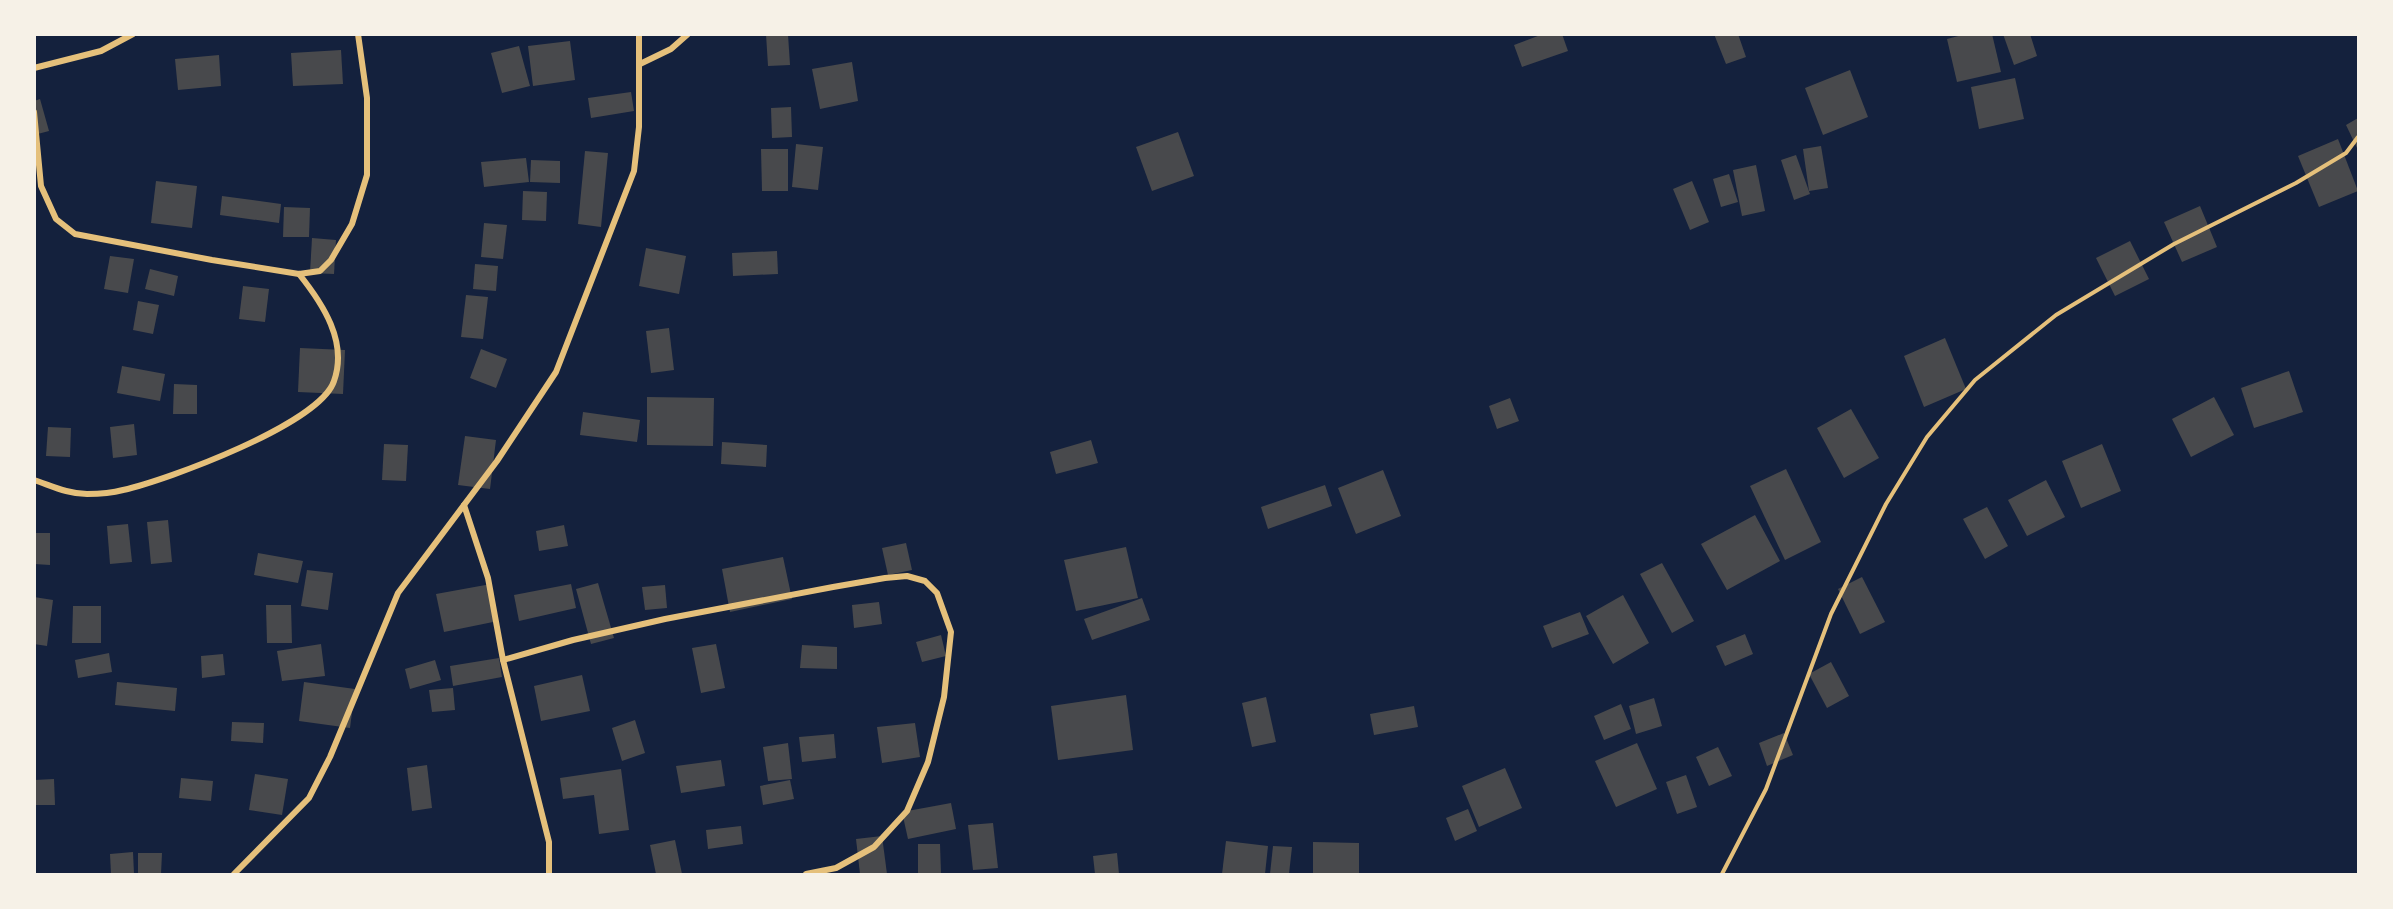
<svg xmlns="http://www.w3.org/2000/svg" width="2393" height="909" font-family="Lato,sans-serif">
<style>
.building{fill:#48494c}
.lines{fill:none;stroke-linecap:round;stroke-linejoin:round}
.path{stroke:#e5c07b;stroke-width:4}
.minor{stroke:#e5c07b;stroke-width:6}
</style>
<rect width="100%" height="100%" fill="#14213d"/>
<!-- building -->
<g class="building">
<path d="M766 34H788L790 65 768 66Z"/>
<path d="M1543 34H1562L1568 51 1522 67 1514 45Z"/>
<path d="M1714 34H1738L1746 57 1726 64Z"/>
<path d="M1966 34H1992L2001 72 1957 82 1947 39Z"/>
<path d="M2003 34H2030L2037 56 2014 65Z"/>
<path d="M570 41 575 80 533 86 528 46Z"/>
<path d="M519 46 530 86 502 93 491 53Z"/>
<path d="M341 50 343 84 293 86 291 53Z"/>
<path d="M219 55 221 86 178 90 175 59Z"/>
<path d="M852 62 858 101 820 109 812 69Z"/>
<path d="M1850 70 1868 117 1823 135 1805 88Z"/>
<path d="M2015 78 2024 119 1979 129 1971 87Z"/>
<path d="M631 92 634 111 591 118 588 98Z"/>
<path d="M40 99 49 131 34 135V101Z"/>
<path d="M791 107 792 137 772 138 771 108Z"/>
<path d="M2358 118V150L2346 125Z"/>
<path d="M1178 132 1194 176 1152 191 1136 147Z"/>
<path d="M2338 139 2358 191 2319 207 2298 156Z"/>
<path d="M796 144 823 147 818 190 792 187Z"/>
<path d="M1821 146 1828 188 1809 191 1803 149Z"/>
<path d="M761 149H788V191H762Z"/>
<path d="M585 151 608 153 601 227 578 224Z"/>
<path d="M1796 155 1810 194 1794 200 1781 160Z"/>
<path d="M526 158 529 182 484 187 481 162Z"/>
<path d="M531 160 560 161V183L530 182Z"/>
<path d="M1756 165 1765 211 1742 216 1733 170Z"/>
<path d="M1729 174 1738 202 1721 207 1713 179Z"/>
<path d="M156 181 197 186 192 228 151 223Z"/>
<path d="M1692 181 1709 222 1690 230 1673 189Z"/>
<path d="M523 191 547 192 546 221 522 220Z"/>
<path d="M222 196 281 204 279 223 220 215Z"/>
<path d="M2200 206 2217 247 2182 262 2164 222Z"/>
<path d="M284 207 310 208 309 237H283Z"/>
<path d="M484 223 507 225 503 259 481 257Z"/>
<path d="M312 238 336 240 334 274 310 273Z"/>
<path d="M2130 241 2149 279 2115 296 2096 258Z"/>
<path d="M646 248 686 256 679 294 639 286Z"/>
<path d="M777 251 778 274 733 276 732 253Z"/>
<path d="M110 256 134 259 128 293 104 289Z"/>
<path d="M475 264 498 266 496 291 473 289Z"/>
<path d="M150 269 178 276 174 296 145 289Z"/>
<path d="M243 286 269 289 265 322 239 319Z"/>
<path d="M466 295 488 297 483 339 461 337Z"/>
<path d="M138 301 159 305 153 334 133 330Z"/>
<path d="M669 328 674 370 651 373 646 331Z"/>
<path d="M1945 338 1966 389 1924 407 1904 356Z"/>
<path d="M300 348 345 350 343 394 298 392Z"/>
<path d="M481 349 507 359 496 388 470 378Z"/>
<path d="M122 366 165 374 160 401 117 393Z"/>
<path d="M2289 371 2303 412 2254 428 2241 388Z"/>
<path d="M174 384 197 385V414H173Z"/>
<path d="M647 397 714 398 713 446 647 445Z"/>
<path d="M2214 397 2234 435 2191 457 2172 419Z"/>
<path d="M1510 398 1519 421 1497 429 1489 406Z"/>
<path d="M1851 409 1879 458 1844 478 1817 428Z"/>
<path d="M583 412 640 420 637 442 580 435Z"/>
<path d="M134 424 137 455 113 458 110 427Z"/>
<path d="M48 427 71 428 70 457 46 456Z"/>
<path d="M465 436 496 440 490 489 458 485Z"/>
<path d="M1091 440 1098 463 1056 474 1050 452Z"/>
<path d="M722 442 767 445 766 467 721 464Z"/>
<path d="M384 444 408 445 406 481 382 480Z"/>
<path d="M2102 444 2121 491 2081 508 2062 461Z"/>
<path d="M1786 469 1821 542 1785 560 1750 486Z"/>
<path d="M1383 470 1401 516 1356 534 1338 488Z"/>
<path d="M2046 480 2065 517 2027 536 2008 500Z"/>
<path d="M1325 485 1332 506 1268 529 1261 507Z"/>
<path d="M1987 507 2008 546 1985 559 1963 519Z"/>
<path d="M1755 515 1780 561 1727 590 1701 544Z"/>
<path d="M168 520 172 562 151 564 147 522Z"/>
<path d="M128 524 132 562 110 564 107 526Z"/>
<path d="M564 525 568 546 539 551 536 531Z"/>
<path d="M34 533H50V565L34 564Z"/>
<path d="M906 543 912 570 888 575 882 548Z"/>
<path d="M1126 547 1138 598 1076 611 1064 560Z"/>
<path d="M258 553 303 561 298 583 254 575Z"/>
<path d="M783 557 792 599 730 612 722 569Z"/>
<path d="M1662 563 1694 621 1672 633 1640 574Z"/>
<path d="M307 570 333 573 328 610 301 606Z"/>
<path d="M1862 577 1885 622 1860 634 1838 589Z"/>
<path d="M598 583 614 638 591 644 576 589Z"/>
<path d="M491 584 498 621 444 632 436 594Z"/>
<path d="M571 584 576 608 519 621 514 595Z"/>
<path d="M665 585 667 608 645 610 642 587Z"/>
<path d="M1623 595 1649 643 1613 664 1586 616Z"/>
<path d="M34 597 53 600 47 646 34 644Z"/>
<path d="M1142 598 1150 620 1092 640 1084 619Z"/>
<path d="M879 602 882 624 854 628 852 605Z"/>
<path d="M266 605H291L292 643H267Z"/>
<path d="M73 606H101V643H72Z"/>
<path d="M1580 612 1589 634 1552 648 1543 626Z"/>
<path d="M1745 634 1753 654 1725 666 1716 646Z"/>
<path d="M941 635 946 656 922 662 916 642Z"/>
<path d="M321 644 325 676 282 681 277 651Z"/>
<path d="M716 644 725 688 701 693 692 648Z"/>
<path d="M802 645 837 647V669L800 668Z"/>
<path d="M109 653 112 672 78 678 75 660Z"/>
<path d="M223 654 225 675 202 678 201 656Z"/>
<path d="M499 658 502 677 453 686 450 666Z"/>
<path d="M435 660 441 680 410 689 405 669Z"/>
<path d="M1831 662 1849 696 1827 708 1809 674Z"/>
<path d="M582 675 590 711 541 721 534 686Z"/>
<path d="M117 682 177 688 175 711 115 705Z"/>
<path d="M304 682 355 689 350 728 299 721Z"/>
<path d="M453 688 455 710 432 712 429 690Z"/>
<path d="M1126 695 1133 750 1058 760 1051 706Z"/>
<path d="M1266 697 1276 742 1252 747 1242 703Z"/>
<path d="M1654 698 1662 726 1636 734 1629 706Z"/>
<path d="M1621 704 1631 729 1604 740 1594 716Z"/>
<path d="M1414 706 1418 727 1374 735 1370 714Z"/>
<path d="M635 720 645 753 622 761 612 728Z"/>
<path d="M232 722 264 723 263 743 231 741Z"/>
<path d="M915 723 920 757 882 763 877 727Z"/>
<path d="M1784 733 1793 755 1767 766 1759 743Z"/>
<path d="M834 734 836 758 802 762 799 737Z"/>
<path d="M788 743 792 779 768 781 763 747Z"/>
<path d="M1637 743 1657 789 1616 807 1595 761Z"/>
<path d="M1718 747 1732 776 1709 786 1696 757Z"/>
<path d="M721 760 725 786 681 793 676 766Z"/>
<path d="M427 765 432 808 412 811 407 768Z"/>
<path d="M1505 768 1522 808 1479 827 1462 786Z"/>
<path d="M621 769 629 830 599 834 594 795 563 799 560 778Z"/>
<path d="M255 774 288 779 282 815 249 810Z"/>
<path d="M1686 775 1697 807 1677 814 1666 782Z"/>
<path d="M181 778 213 781 211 801 179 798Z"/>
<path d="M54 779 55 805H34V780Z"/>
<path d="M790 780 794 799 763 805 760 786Z"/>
<path d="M951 803 956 829 908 839 902 812Z"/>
<path d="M1468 809 1477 831 1455 841 1446 818Z"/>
<path d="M993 823 998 868 973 870 968 825Z"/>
<path d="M741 826 743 844 708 849 706 830Z"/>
<path d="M882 836 887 874H860L856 839Z"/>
<path d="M675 840 682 874H656L650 845Z"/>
<path d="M1226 841 1268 846 1265 874H1222Z"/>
<path d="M1313 842 1359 843V874H1313Z"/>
<path d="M918 844H940L941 873H918Z"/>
<path d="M1273 846 1292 847 1289 874H1270Z"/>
<path d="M133 852 134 874H111L110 854Z"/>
<path d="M138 853H162L161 874H138Z"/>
<path d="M1117 853 1119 874H1095L1093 856Z"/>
</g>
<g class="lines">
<!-- path -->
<path class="path" d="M1722 874 1766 789 1831 614 1886 504 1927 437 1975 380 2056 315 2174 244 2296 183 2346 153 2358 137"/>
<!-- minor -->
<g class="minor">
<path d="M640 64 671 49 688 34"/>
<path d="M34 68 101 51 133 34"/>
<path d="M34 112 41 186 56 219 75 234 212 260 299 274 320 271 331 260 352 224 367 175V98L358 34"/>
<path d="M34 480C52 486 68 494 87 494 98 494 112 493 123 490 167 480 320 424 334 381 348 342 323 304 299 274"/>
<path d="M464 505 488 578 503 660 549 842V874"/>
<path d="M503 660 573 640 665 619 833 587 885 578 907 576 925 581 937 593 951 632 944 697 928 762 907 811 874 847 836 868 806 874"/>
<path d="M234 874 309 798 330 757 398 593 497 461 556 372 634 171 639 127V34"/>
</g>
</g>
<!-- border -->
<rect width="2393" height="909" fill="none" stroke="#f6f1e7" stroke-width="72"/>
</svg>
